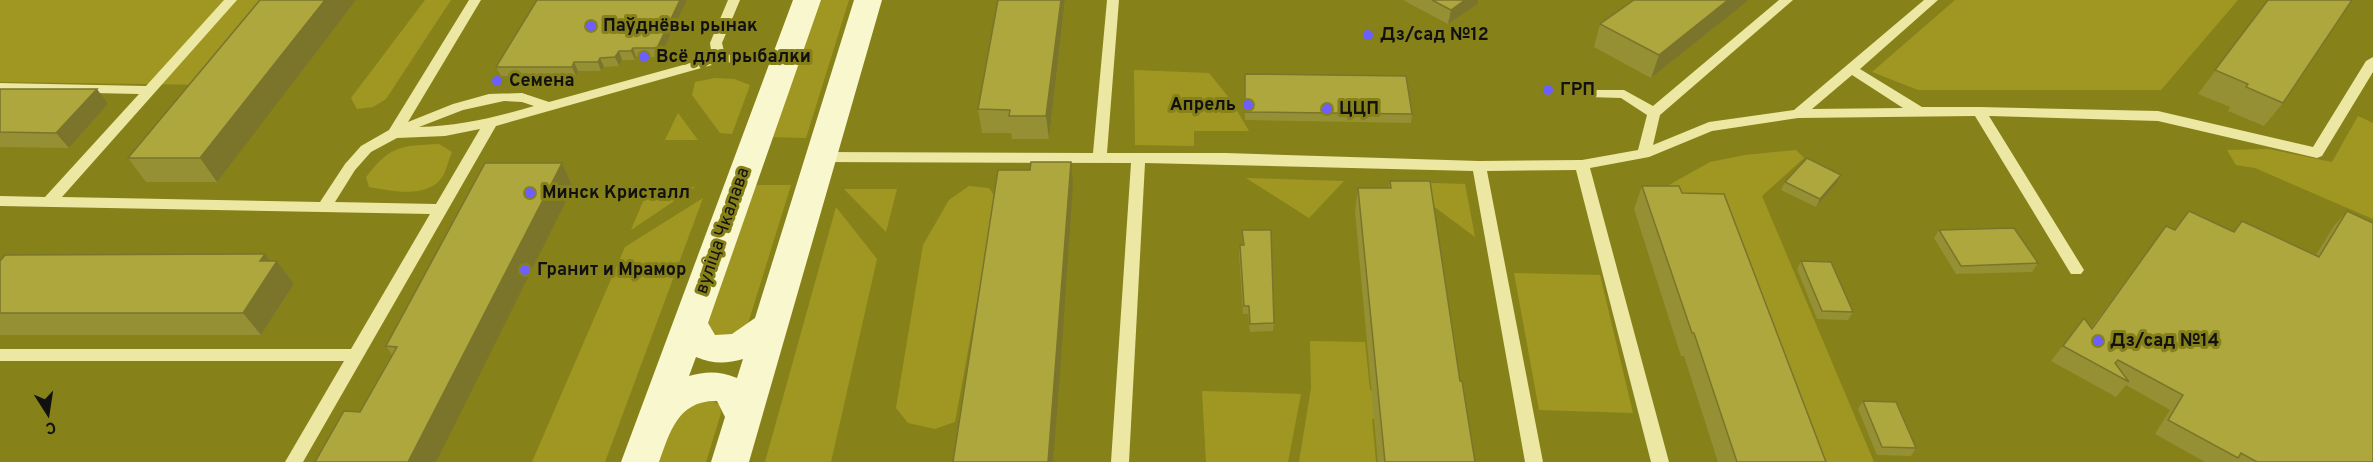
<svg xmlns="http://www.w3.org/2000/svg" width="2373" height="462" font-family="Overpass,sans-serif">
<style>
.green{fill:#a09723}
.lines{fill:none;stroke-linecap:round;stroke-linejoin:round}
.service{fill:#ece7a2;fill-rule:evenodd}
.secondary{fill:#f9f7ce;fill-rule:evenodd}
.wall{fill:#969035}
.shaded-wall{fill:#7a752b}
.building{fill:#aea73e;stroke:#7a752b;stroke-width:1.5}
.poi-dot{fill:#6d5efe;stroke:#87811a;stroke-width:2}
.labels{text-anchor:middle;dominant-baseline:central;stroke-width:6;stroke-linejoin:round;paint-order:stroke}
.poi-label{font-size:18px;font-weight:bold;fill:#111;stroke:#87811a;text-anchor:start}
.street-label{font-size:18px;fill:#111;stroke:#87811a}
</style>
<rect width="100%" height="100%" fill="#87811a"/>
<!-- green -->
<g class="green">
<path d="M0 0H283L212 85 0 82Z"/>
<path d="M425 0H451L386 99 373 107 357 109 351 98Z"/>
<path d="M816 0H849L806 138 768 137Z"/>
<path d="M1955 0H2238L2161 90H1918L1872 72Z"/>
<path d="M1134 70 1209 73 1230 99 1249 131H1194V146L1135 145Z"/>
<path d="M715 78 734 79 750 85 732 134 720 133 692 95 695 82Z"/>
<path d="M678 113 698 140H665Z"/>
<path d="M2358 116 2373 123V219L2255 168 2236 165 2227 150 2268 149 2332 162Z"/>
<path d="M439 144 452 152C449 159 447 167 444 174 430 200 392 191 369 187L366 177C391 145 400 146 439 144Z"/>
<path d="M1796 150 1804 158 1762 196 1874 462H1792L1660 190 1710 162 1745 155Z"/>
<path d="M1246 178 1344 181 1309 218Z"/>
<path d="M1401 182 1465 184 1475 237Z"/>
<path d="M751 185H791L746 330 719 341 701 328Z"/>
<path d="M969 186 989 188 996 198 955 422 935 429 908 423 896 408 923 245 949 200Z"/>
<path d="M649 187H695L631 230Z"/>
<path d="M844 189H897L886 232Z"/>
<path d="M703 198 605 462H532L625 247Z"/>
<path d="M836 207 877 259 831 462H765Z"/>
<path d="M1514 273 1600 275 1633 413 1539 410Z"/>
<path d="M1310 341 1365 342 1370 390 1381 391 1384 419H1372L1376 462H1299L1311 388Z"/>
<path d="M1202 391 1301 394 1288 462H1206Z"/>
<path d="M708 398 720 405 721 413 706 462H655L670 417Z"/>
</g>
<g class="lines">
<!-- service -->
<g class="service">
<path d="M224 0H237L62 197 320 202 345 164 361 146 389 130 469 0H481L408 122 453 104 489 94 522 93 549 102 712 57 710 43 728 0H740L722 43 725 55 787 51 794 55 787 59 719 63 496 126 303 462H285L344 361H0V349H351L430 214 0 206V196L45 197 139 94 0 91V83L146 86ZM504 101 522 102 534 106C496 117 459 126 419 127L463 110ZM480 129 436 204 335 202 355 170 371 152 397 138 445 136Z"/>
<path d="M1107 0H1119L1107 153H1226L1479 161 1582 160 1638 150 1647 115 1621 98 1588 97 1581 93 1583 90H1624L1653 106 1779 0H1793L1660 115 1653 145 1709 122 1794 110 1924 0H1938L1860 69 1922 107H1979L2158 111 2313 147 2366 61 2373 57V72L2322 156 2317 158 2158 121 1989 116 2084 270 2081 274H2071L1975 116 1798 118 1712 131 1649 157 1590 168 1669 462H1651L1576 170 1487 171 1543 462H1525L1473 171 1145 163 1129 462H1111L1131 163 820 162 813 157 820 152 1093 153ZM1852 75 1903 108 1812 109Z"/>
</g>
<!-- secondary -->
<path class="secondary" d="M793 0H821L708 323 715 335 732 334 755 318 854 0H882L749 462H711L725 417 717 401C678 400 670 432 659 462H621ZM696 357C713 364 726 364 743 359L737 378C719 371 707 371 689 376Z"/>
</g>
<!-- wall -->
<g class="wall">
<path d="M260 0 217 182H146L128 158Z"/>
<path d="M687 0 660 57H636L635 60H622L619 66 604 67 601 71H578L576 76H501L496 67Z"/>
<path d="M1065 0 1049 139H1012L1011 133H982L978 109Z"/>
<path d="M1403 0H1478V4L1448 24Z"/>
<path d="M1749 0 1651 78 1594 47 1600 24Z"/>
<path d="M2268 0 2283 103 2264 126 2228 111 2230 107 2198 94Z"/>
<path d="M1244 82 1412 114 1411 123 1245 120Z"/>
<path d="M0 89 108 104 69 148 0 147Z"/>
<path d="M562 163 573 187 360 412 392 355 386 346Z"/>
<path d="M1841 175 1837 183 1816 207 1781 190 1785 182Z"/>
<path d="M1390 181 1460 381 1475 462H1378L1355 212 1358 188H1389Z"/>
<path d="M1642 186 1682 193 1826 462H1718L1684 356H1681L1634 209Z"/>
<path d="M2189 211 2233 232 2242 221 2316 255 2334 226 2347 211 2373 462H2205L2155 434 2170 410 2126 385 2116 397 2051 361 2084 318 2091 328 2166 226 2174 230Z"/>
<path d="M1242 230 1274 323 1273 331 1250 332 1248 314H1243L1239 254 1240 245H1243Z"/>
<path d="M1939 230 2038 263 2032 272 1956 274 1934 238Z"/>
<path d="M265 254 270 261H277L294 284 261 335H0V261Z"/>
<path d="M1801 261 1853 312 1848 320 1817 319 1797 269Z"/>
<path d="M1863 401 1916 448 1911 456 1877 455 1858 409Z"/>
</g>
<!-- shaded-wall -->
<g class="shaded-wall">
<path d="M325 0H356L217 182 200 158Z"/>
<path d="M680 0H687L660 57 657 48Z"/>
<path d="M1061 0H1065L1049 139 1046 116Z"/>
<path d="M1465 0H1478V4L1448 24 1451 10Z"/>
<path d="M1728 0H1749L1651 78 1659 55Z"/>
<path d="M633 48 636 57 635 60 631 51Z"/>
<path d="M619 51 622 60 619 66 615 57Z"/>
<path d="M600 58 604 67 601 71 598 62Z"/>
<path d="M574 62 578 71 576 76 572 67Z"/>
<path d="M97 89 108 104 69 148 56 133Z"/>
<path d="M1071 162 1073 185 1060 374 1053 462H1048Z"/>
<path d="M562 163 573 187 436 462H408Z"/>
<path d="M1841 175 1837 183 1816 207 1820 199Z"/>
<path d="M265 254 274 266 277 261 294 284 261 335 243 313 260 261Z"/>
</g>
<!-- building -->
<g class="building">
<path d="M260 0H325L200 158H128Z"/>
<path d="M537 0H680L657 48H633L631 51H619L615 57 600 58 598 62H574L572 67H496Z"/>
<path d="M998 0H1061L1046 116H1009L1010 110 978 109Z"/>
<path d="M1432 0H1465L1451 10Z"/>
<path d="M1634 0H1728L1659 55 1600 24Z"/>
<path d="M2268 0H2352L2283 103 2246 87 2248 84 2215 70Z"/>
<path d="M1245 74 1406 76 1412 114 1245 112Z"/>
<path d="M0 89H97L56 133 0 132Z"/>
<path d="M1807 158 1841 175 1820 199 1785 182Z"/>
<path d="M1031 162H1071L1048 462H953L998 170H1030Z"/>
<path d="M485 163H562L408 462H315L344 411 360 412 397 347 386 346Z"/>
<path d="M1390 181H1430L1460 381H1462L1475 462H1385L1358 188H1391Z"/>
<path d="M1642 186H1679L1682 193 1724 194 1826 462H1737L1694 333H1692Z"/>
<path d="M2189 211 2234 232 2242 221 2319 257 2347 211 2373 223V462H2257L2241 453 2238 458 2168 420 2183 395 2118 360 2115 363 2129 382 2063 346 2084 318 2092 329 2166 226 2175 230Z"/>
<path d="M2014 228 2038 263 1961 266 1939 230Z"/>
<path d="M1242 230H1271L1274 323 1250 324 1249 306H1244L1240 245H1244Z"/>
<path d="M265 254 260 261H277L243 313H0V261L5 255Z"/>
<path d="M1801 261 1831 262 1853 312 1822 311Z"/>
<path d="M1863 401 1896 402 1916 448 1882 447Z"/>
</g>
<!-- markers -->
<g class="poi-dot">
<circle cx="591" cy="26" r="6"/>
<circle cx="1368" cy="35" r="6"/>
<circle cx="644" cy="57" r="6"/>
<circle cx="497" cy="81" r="6"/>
<circle cx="1548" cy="90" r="6"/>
<circle cx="1248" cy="105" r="6"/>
<circle cx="1327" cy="109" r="6"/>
<circle cx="530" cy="193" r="6"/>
<circle cx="525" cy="270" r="6"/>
<circle cx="2098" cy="341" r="6"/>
</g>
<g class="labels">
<!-- poi labels -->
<g class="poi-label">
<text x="603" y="26">Паўднёвы рынак</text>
<text x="1380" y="35">Дз/сад №12</text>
<text x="656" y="57">Всё для рыбалки</text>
<text x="509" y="81">Семена</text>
<text x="1560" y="90">ГРП</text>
<text x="1236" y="105" text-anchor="end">Апрель</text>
<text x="1339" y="109">ЦЦП</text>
<text x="542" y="193">Минск Кристалл</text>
<text x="537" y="270">Гранит и Мрамор</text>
<text x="2110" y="341">Дз/сад №14</text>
</g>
<!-- street labels -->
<g class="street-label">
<text transform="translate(723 231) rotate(-71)">вуліца Чкалава</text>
</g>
</g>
<!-- north arrow -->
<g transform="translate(48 414) rotate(168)" stroke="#87811a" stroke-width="4.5" paint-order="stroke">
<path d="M0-4.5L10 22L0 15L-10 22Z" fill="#111111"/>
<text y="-9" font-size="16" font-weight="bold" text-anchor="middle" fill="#111111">С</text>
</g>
</svg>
